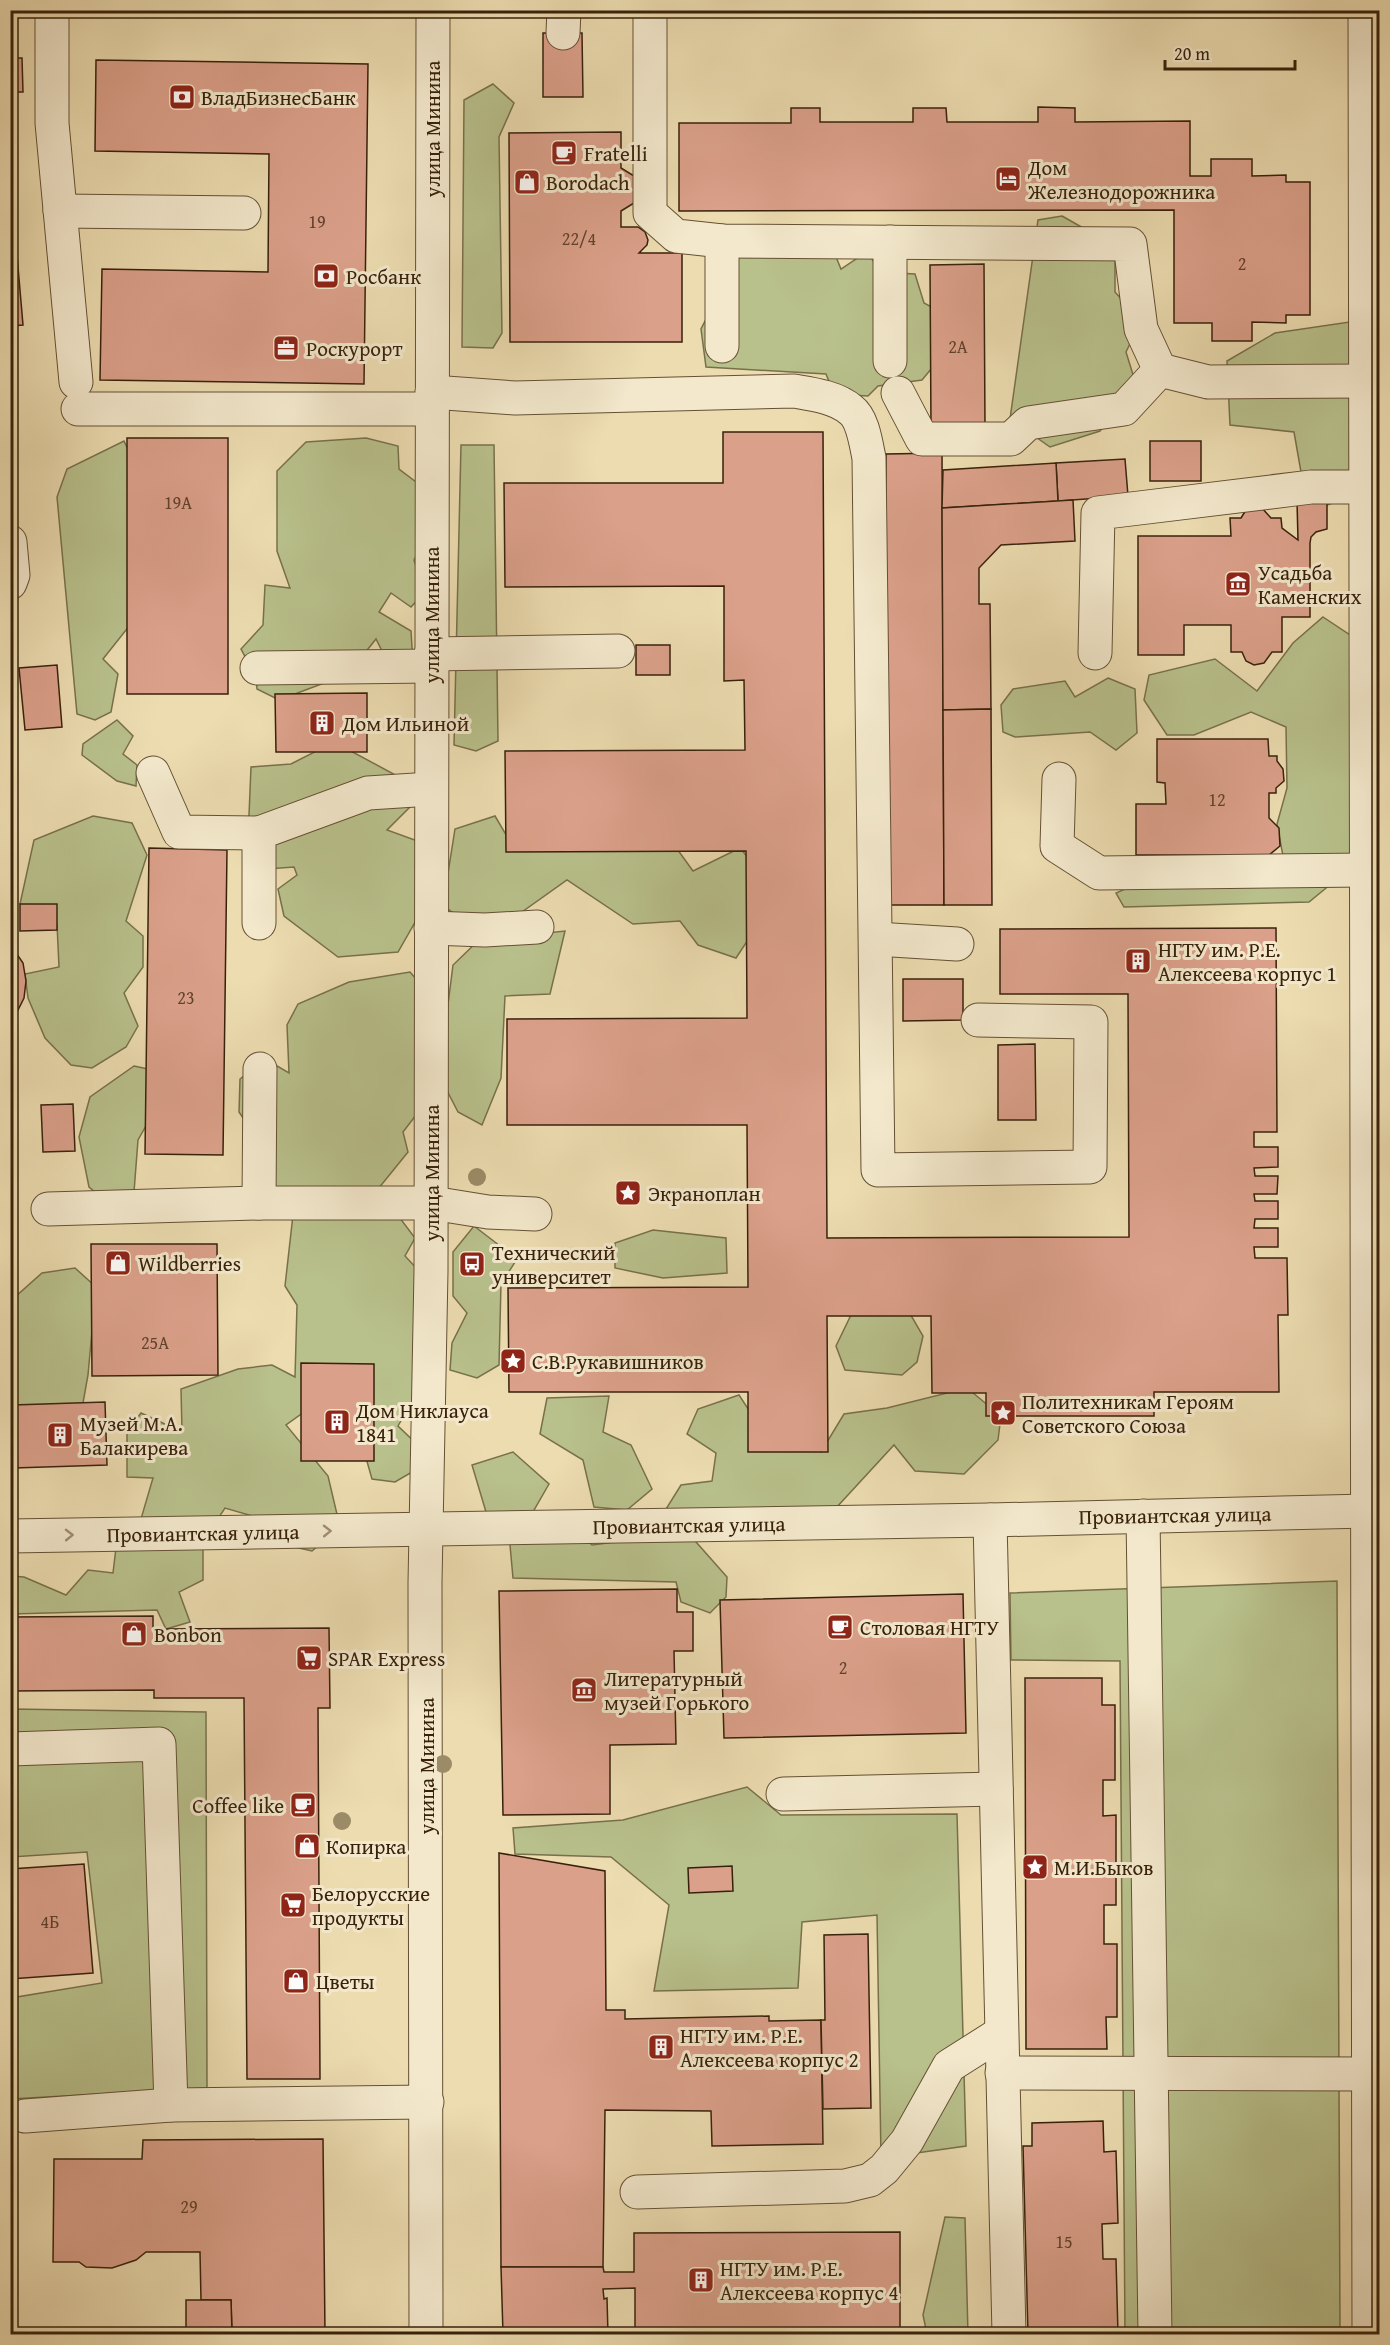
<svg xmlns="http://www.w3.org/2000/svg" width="1390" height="2345" font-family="'Gentium Book Plus',serif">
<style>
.green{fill:#b8c08b;stroke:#78704b;stroke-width:1.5}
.building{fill:#dba08a;stroke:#38210b;stroke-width:1.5}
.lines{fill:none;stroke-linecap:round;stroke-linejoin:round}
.minor-casing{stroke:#655034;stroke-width:35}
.minor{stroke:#f3e8cc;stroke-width:33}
.tree{fill:#9b8b67}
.oneway{stroke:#9f8e75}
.labels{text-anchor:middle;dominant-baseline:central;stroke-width:6;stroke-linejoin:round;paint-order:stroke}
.number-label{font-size:18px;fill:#61412b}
.poi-label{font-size:21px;fill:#38210b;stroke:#f3e8cc;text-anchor:start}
.street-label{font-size:21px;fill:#38210b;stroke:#f3e8cc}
</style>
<rect width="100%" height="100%" fill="#ecdcb0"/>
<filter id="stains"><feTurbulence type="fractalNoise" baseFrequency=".00333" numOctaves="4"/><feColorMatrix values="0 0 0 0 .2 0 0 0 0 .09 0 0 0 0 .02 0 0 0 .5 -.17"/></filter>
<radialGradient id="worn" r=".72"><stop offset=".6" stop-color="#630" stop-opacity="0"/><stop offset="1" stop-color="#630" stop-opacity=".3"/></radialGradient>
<!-- green -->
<g class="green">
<path d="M493 84 514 103 499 137 502 333 493 348 462 347 464 100Z"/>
<path d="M1062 216 1115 246V292L1141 321 1126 352 1135 381 1100 431 1050 447 1010 419 1038 220Z"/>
<path d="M752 230H825L841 269 868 251 879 272 915 274 924 303 950 317 946 351 922 380 878 386 868 396 834 394 826 374 706 367 701 329Z"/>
<path d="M1363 320 1355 495 1308 512 1294 432 1230 425 1227 361 1275 333Z"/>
<path d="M366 438 398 446 399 469 428 491 426 536 414 560 424 593 411 607 391 593 379 612 411 631 413 664 389 665 376 639 348 674 279 700 257 689 256 677 241 649 263 625 265 585 290 588 277 551V471L306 442Z"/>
<path d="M124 441 150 497 134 620 103 659 118 674 111 712 95 720 77 714 57 497 67 469Z"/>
<path d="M461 445H494L498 741 476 751 454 745Z"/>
<path d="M1323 617 1359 641 1353 866 1309 902 1124 907 1116 893 1187 861 1283 856 1277 824 1287 788 1286 727 1251 712 1194 735H1167L1144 700 1149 675 1215 659 1257 691 1293 643Z"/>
<path d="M1108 678 1135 689 1137 733 1116 750 1090 732 1015 737 1003 732 1001 705 1013 689 1065 681 1075 697Z"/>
<path d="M117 720 133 736 123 754 137 765 136 786 117 781 82 755 83 744Z"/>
<path d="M334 742 414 785 416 801 387 830 423 843 418 917 398 952 338 957 284 916 278 889 297 875 294 867 266 869 248 840 251 767 291 764Z"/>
<path d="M93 816 132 823 147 855 126 921 143 936V967L124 993 138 1026 126 1047 92 1068 71 1065 45 1038 28 998 25 974 59 967 57 924 20 904 34 840Z"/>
<path d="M495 816 512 845 667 835 693 871 740 848 768 882 765 914 736 958 698 945 680 921 633 924 567 880 519 914 461 919 443 905 455 829Z"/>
<path d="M565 931 550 994 505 996 501 1078 482 1125 458 1112 439 1075 453 965 479 940Z"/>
<path d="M410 972 435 1001 433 1093 403 1132 408 1152 378 1189 415 1238 405 1256 420 1272 415 1396 398 1426 423 1450 419 1468 395 1482 372 1479 353 1412 307 1410 286 1425 328 1476 340 1527 312 1551 290 1546 256 1517 225 1508 203 1541V1580L179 1592 190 1622 166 1629 157 1610 11 1614V1576L24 1577 66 1595 88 1570 113 1573 116 1548 141 1519 153 1478 127 1477V1432L141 1413 182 1432 181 1389 238 1369 272 1365 295 1377 297 1305 285 1286 295 1197 266 1183 265 1150 239 1112 240 1079 265 1059 289 1073 287 1025 298 1004 349 982Z"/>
<path d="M134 1066 157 1071 166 1091 138 1140 134 1192 112 1206 89 1187 79 1137 90 1097Z"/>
<path d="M474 1226 517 1259 501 1284 499 1365 477 1378 450 1370 452 1343 467 1313 453 1296V1252Z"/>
<path d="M653 1230 726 1238 727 1273 663 1278 615 1268V1243Z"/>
<path d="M75 1268 96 1287 88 1375 83 1403 21 1418 11 1411 10 1320 14 1298 42 1273Z"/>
<path d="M905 1305 923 1336 917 1362 902 1375 845 1370 836 1346 851 1315Z"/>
<path d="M967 1388 1001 1416 998 1440 964 1474 915 1471 894 1445 824 1521 689 1534 727 1577 726 1597 710 1613 681 1602 676 1582 513 1578 509 1534 489 1522 472 1465 513 1452 549 1484 533 1512 578 1532 592 1545 648 1538 681 1485 712 1481 716 1453 687 1434 698 1409 739 1395 754 1418 821 1452 844 1414 887 1408Z"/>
<path d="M609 1396 603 1432 631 1445 652 1489 627 1510 594 1507 583 1460 540 1434 547 1398Z"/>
<path d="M1337 1581 1340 2334H1125L1120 1661 1011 1660 1010 1593Z"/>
<path d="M11 1709 206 1712 207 2088 11 2099V1998L102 1983 87 1852 11 1857Z"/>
<path d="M747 1787 781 1815 957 1814 966 2146 881 2158 877 1915 802 1922 798 1988 654 1991 669 1905 611 1857 515 1854 513 1828 623 1820Z"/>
<path d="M945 2217 965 2218 968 2334H927L923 2315Z"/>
</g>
<!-- building -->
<g class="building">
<path d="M543 33H582L583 97H543Z"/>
<path d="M10 58H22L23 92H10Z"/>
<path d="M96 60 368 64 364 384 100 380 102 269 268 272 269 154 95 151Z"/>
<path d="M1038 107 1075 108V122L1190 121V176H1211V159H1252V176L1286 175V182H1310V315H1286V323L1252 322V341H1212V323H1174V210L679 211V123H791V108H820V122H913V108H946L947 122H1038Z"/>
<path d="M621 132V168L634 176V203L621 211V227H638L645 232 648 240 647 245 639 253H682V342H510L509 133Z"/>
<path d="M10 174 23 325 10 326Z"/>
<path d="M984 264 985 427H931L930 265Z"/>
<path d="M723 432H823L827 1238 1129 1237 1128 994H1000V929L1276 928 1277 1132H1254V1147H1278V1167L1254 1168 1255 1176H1278L1277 1194H1254L1255 1201H1278V1219H1255L1254 1228H1278V1247H1254L1255 1258H1287L1288 1315H1278L1279 1392H1154V1416H986V1393H932L931 1316H827L828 1452H748V1392H509L508 1288 748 1287 747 1125H507V1019L747 1018 746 851 506 852 505 751 745 750 744 680 724 681V586L505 587 504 483H723Z"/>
<rect x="127" y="438" width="101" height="256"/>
<rect x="1150" y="441" width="51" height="40"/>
<path d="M942 453 944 905H882L886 454Z"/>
<path d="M1125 459 1128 496 1058 501 1056 463Z"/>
<path d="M1056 463 1058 501 942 508 943 470Z"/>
<path d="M1073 500 1075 541 1001 545 979 568V604H990L991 709 943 710 942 508Z"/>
<path d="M1327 500V529L1316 532 1311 537 1310 543V617H1282V652H1272L1264 663 1254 665 1246 661 1242 652H1231V625H1184V655H1138V536H1231L1230 518H1241L1246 510 1261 507 1271 518H1281L1282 528 1298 540 1297 501Z"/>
<rect x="636" y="645" width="34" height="30"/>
<path d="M57 665 62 727 25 730 19 668Z"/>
<path d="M367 693V752H276L275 694Z"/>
<path d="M991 709 992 905H944L943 710Z"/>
<path d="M1157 739H1268L1269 756H1277V761L1283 769 1284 781 1276 788V793H1269V818L1279 828 1280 846 1269 855H1136V804H1166L1165 783 1157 782Z"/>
<path d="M149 848 227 850 223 1155 145 1154Z"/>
<path d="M20 904H57V930L20 931Z"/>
<path d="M10 944 23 963 26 981 24 998 16 1014 10 1020Z"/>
<path d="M903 979H963V1020L903 1021Z"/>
<path d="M1035 1044 1036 1120H998V1045Z"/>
<path d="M73 1104 75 1151 43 1152 41 1105Z"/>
<path d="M91 1244H217L218 1375 92 1376Z"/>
<path d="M301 1363 374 1364V1461H301Z"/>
<path d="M105 1402 107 1465 14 1468 13 1405Z"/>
<path d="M677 1589V1612H693V1651H674L676 1744 610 1745V1814L503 1815 499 1591Z"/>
<path d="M963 1594 966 1733 724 1738 720 1600Z"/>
<path d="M153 1616V1629L329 1628 330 1708H318L320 2079H247L244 1698H154V1690L10 1691V1617Z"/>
<path d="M1025 1678H1102V1705H1115V1780H1103V1816L1116 1815V1905H1104V1944H1117V2017H1106L1107 2049H1026Z"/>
<path d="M499 1853 605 1871 606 2010H625V2019L769 2016V2021L821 2020 823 2144 712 2146 711 2111 605 2110 603 2267H501Z"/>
<path d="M84 1864 93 1973 10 1979V1869Z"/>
<path d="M732 1866 733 1891 689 1893 688 1868Z"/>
<path d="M868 1934 871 2108 823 2109 821 2020H825L824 1935Z"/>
<path d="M1103 2121 1104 2152 1116 2151 1118 2223 1102 2224 1103 2259H1116L1118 2334H1028L1023 2146H1032V2123Z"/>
<path d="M323 2139 325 2334H232L231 2300H201L200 2252H146L136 2260 112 2268 86 2267 79 2262H53L54 2159H142L143 2140Z"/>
<path d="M900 2232V2334H635V2288L603 2289 604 2299 607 2298 608 2334H503L501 2267H603L604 2272H634V2233Z"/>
<path d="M10 2260 14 2334H10Z"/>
<path d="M186 2300H231L232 2334H186Z"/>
</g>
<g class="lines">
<defs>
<g id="minor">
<path d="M52 10V123L76 382"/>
<path d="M650 10V213L676 236 722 241 1130 244 1141 329 1160 370 1208 382 1366 381"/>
<path d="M1365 10 1369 2334"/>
<path d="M563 33 564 10"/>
<path d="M60 211 244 213"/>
<path d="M722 241V346"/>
<path d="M890 361V242"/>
<path d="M432 392 515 398 794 391C812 394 836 397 851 410 863 419 866 444 869 458L878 1170 1090 1167 1091 1022 978 1020"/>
<path d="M898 393 922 439H1011L1028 423 1124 409 1160 370"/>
<path d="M78 409H432"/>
<path d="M10 542 13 575 10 583"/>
<path d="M1095 653 1098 513 1311 487H1367"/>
<path d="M431 654 618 651"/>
<path d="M257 668 431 666"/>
<path d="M153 773 179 832 259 833"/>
<path d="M1059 779 1057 846 1099 873 1367 870"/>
<path d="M259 923V833L368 793 431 789"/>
<path d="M431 928 485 930 537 927"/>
<path d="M876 939 957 944"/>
<path d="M259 1203 260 1069"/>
<path d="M48 1209 259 1203H432L488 1212 535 1214"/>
<path d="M1143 1516 1155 2334"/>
<path d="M990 1520 1009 2334"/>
<path d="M10 1536 990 1520 1368 1511"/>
<path d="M10 1749 159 1744 171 2105"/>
<path d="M783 1794 996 1789"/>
<path d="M1002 2073 1369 2074"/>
<path d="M25 2116 171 2105 427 2102"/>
<path d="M637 2192 845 2186 870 2180 884 2169 907 2141 949 2066 1001 2033"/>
<path d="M426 2334 425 1583 431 1271 433 10"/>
</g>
</defs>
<!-- minor casing -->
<use href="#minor" class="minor-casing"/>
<!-- minor -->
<use href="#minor" class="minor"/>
</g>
<!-- trees -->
<g class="tree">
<circle cx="477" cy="1177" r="9"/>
<circle cx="443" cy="1764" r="9"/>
<circle cx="342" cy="1821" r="9"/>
</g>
<!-- one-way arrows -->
<defs><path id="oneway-chevron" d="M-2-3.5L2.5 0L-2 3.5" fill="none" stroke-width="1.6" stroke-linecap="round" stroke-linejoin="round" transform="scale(1.5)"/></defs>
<g class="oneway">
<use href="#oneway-chevron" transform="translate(327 1531) rotate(-1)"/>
<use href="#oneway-chevron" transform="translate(69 1535) rotate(-1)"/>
</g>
<!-- icons -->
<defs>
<symbol id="bank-square" viewBox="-11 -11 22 22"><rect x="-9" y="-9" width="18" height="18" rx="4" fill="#8f2418" stroke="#f3e8cc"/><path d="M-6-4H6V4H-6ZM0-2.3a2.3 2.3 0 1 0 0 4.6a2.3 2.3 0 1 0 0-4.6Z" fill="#fff"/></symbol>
<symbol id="cafe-square" viewBox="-11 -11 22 22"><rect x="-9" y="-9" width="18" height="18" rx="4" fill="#8f2418" stroke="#f3e8cc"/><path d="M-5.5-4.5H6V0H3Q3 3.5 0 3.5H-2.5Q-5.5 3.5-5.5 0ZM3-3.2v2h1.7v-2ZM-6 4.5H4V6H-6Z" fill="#fff"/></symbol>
<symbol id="hotel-square" viewBox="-11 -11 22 22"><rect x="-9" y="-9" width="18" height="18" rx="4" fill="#8f2418" stroke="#f3e8cc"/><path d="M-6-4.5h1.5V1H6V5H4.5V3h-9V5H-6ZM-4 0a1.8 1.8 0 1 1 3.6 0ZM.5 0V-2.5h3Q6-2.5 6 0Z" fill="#fff"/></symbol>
<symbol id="shop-square" viewBox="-11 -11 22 22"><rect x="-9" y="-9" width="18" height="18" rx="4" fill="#8f2418" stroke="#f3e8cc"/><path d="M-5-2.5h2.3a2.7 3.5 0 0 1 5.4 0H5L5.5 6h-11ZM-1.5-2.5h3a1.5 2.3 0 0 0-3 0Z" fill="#fff"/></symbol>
<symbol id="office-square" viewBox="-11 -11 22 22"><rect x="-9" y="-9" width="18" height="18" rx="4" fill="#8f2418" stroke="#f3e8cc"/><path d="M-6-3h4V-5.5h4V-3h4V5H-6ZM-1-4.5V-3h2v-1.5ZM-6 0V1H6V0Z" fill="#fff"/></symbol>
<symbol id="museum-square" viewBox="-11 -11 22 22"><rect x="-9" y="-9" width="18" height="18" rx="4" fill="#8f2418" stroke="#f3e8cc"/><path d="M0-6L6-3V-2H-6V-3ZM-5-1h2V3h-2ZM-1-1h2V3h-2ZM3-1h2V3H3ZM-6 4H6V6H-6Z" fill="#fff"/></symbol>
<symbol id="building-square" viewBox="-11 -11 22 22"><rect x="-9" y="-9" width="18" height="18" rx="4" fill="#8f2418" stroke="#f3e8cc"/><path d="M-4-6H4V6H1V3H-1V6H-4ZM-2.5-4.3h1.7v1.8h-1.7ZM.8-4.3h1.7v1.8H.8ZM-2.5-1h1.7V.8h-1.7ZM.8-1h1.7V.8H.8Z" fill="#fff"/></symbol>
<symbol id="sight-square" viewBox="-11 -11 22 22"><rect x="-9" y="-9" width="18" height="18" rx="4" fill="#8f2418" stroke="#f3e8cc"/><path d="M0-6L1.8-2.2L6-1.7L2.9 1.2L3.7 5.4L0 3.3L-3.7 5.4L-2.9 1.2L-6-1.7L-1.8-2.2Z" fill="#fff"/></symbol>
<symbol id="bus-square" viewBox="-11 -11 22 22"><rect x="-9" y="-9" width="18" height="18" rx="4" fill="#8f2418" stroke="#f3e8cc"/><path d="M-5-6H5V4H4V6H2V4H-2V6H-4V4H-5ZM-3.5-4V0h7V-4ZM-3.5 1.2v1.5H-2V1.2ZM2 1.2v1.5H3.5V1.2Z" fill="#fff"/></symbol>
<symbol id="supermarket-square" viewBox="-11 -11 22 22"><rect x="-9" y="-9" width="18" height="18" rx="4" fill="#8f2418" stroke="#f3e8cc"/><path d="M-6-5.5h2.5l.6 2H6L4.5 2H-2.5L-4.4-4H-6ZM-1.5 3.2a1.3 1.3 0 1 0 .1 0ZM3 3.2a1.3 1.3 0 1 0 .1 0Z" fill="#fff"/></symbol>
</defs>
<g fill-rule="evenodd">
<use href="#bank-square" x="167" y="82" width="30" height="30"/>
<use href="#cafe-square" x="549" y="138" width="30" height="30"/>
<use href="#hotel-square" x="993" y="164" width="30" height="30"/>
<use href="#shop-square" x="512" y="167" width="30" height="30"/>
<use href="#bank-square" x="311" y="261" width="30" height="30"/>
<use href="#office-square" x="271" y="333" width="30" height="30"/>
<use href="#museum-square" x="1223" y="569" width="30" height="30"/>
<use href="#building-square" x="307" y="708" width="30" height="30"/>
<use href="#building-square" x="1123" y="946" width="30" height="30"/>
<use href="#sight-square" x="613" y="1178" width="30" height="30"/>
<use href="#shop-square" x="103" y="1248" width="30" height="30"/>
<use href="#bus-square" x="457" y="1249" width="30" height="30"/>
<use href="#sight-square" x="498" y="1346" width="30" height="30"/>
<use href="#sight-square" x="988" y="1398" width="30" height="30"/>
<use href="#building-square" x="322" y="1407" width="30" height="30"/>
<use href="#building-square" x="45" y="1420" width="30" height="30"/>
<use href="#cafe-square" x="825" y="1612" width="30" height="30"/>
<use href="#shop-square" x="119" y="1619" width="30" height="30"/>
<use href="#supermarket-square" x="294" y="1643" width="30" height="30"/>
<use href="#museum-square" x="569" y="1675" width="30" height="30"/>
<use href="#cafe-square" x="288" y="1790" width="30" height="30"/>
<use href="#shop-square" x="292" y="1831" width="30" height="30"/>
<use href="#sight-square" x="1020" y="1852" width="30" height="30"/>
<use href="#supermarket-square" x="278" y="1890" width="30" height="30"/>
<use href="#shop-square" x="281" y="1966" width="30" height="30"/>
<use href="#building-square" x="646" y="2032" width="30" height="30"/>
<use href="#building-square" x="686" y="2265" width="30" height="30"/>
</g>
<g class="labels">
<!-- number labels -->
<g class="number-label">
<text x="317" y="221">19</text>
<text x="579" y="238">22/4</text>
<text x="1242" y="263">2</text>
<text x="958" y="346">2А</text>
<text x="178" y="502">19А</text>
<text x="1217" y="799">12</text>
<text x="186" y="997">23</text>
<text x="155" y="1342">25А</text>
<text x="843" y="1667">2</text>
<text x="50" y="1921">4Б</text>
<text x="189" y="2206">29</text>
<text x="1064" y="2241">15</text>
</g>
<!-- poi labels -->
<g class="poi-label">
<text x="201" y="97">ВладБизнесБанк</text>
<text x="584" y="153">Fratelli</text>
<text x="1028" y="167">Дом<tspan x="1028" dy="24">Железнодорожника</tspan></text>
<text x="546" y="182">Borodach</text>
<text x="346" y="276">Росбанк</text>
<text x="306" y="348">Роскурорт</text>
<text x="1258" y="572">Усадьба<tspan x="1258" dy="24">Каменских</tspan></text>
<text x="342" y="723">Дом Ильиной</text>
<text x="1158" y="949">НГТУ им. Р.Е.<tspan x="1158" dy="24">Алексеева корпус 1</tspan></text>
<text x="648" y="1193">Экраноплан</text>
<text x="492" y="1252">Технический<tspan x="492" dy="24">университет</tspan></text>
<text x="138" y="1263">Wildberries</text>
<text x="532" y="1361">С.В.Рукавишников</text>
<text x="1022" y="1401">Политехникам Героям<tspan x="1022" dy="24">Советского Союза</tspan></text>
<text x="356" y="1410">Дом Никлауса<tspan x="356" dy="24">1841</tspan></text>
<text x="80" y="1423">Музей М.А.<tspan x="80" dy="24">Балакирева</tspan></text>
<text x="860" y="1627">Столовая НГТУ</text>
<text x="154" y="1634">Bonbon</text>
<text x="328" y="1658">SPAR Express</text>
<text x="604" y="1678">Литературный<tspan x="604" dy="24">музей Горького</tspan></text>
<text x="284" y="1805" text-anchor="end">Coffee like</text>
<text x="326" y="1846">Копирка</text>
<text x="1054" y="1867">М.И.Быков</text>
<text x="312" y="1893">Белорусские<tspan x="312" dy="24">продукты</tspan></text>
<text x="316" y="1981">Цветы</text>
<text x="680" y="2035">НГТУ им. Р.Е.<tspan x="680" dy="24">Алексеева корпус 2</tspan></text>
<text x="720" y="2268">НГТУ им. Р.Е.<tspan x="720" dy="24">Алексеева корпус 4</tspan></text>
</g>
<!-- street labels -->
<g class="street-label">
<text transform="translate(432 129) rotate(-90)">улица Минина</text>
<text transform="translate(431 615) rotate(-90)">улица Минина</text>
<text transform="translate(431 1173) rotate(-90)">улица Минина</text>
<text transform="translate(1175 1515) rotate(-1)">Провиантская улица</text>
<text transform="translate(689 1525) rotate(-1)">Провиантская улица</text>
<text transform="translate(203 1533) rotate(-1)">Провиантская улица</text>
<text transform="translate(426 1766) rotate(-90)">улица Минина</text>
</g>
</g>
<!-- margin -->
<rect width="1390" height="2345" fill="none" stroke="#ecdcb0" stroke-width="36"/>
<rect x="12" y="12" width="1366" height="2321" fill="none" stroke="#38210b" stroke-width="3"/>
<rect x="18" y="18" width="1354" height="2309" fill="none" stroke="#38210b" stroke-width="1.5"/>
<!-- scale -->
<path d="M1165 60v9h130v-9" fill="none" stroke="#38210b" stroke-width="3"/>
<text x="1174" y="60" font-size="18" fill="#38210b" stroke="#f3e8cc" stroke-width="4.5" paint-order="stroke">20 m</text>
<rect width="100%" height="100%" filter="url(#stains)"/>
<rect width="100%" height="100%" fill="url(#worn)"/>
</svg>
